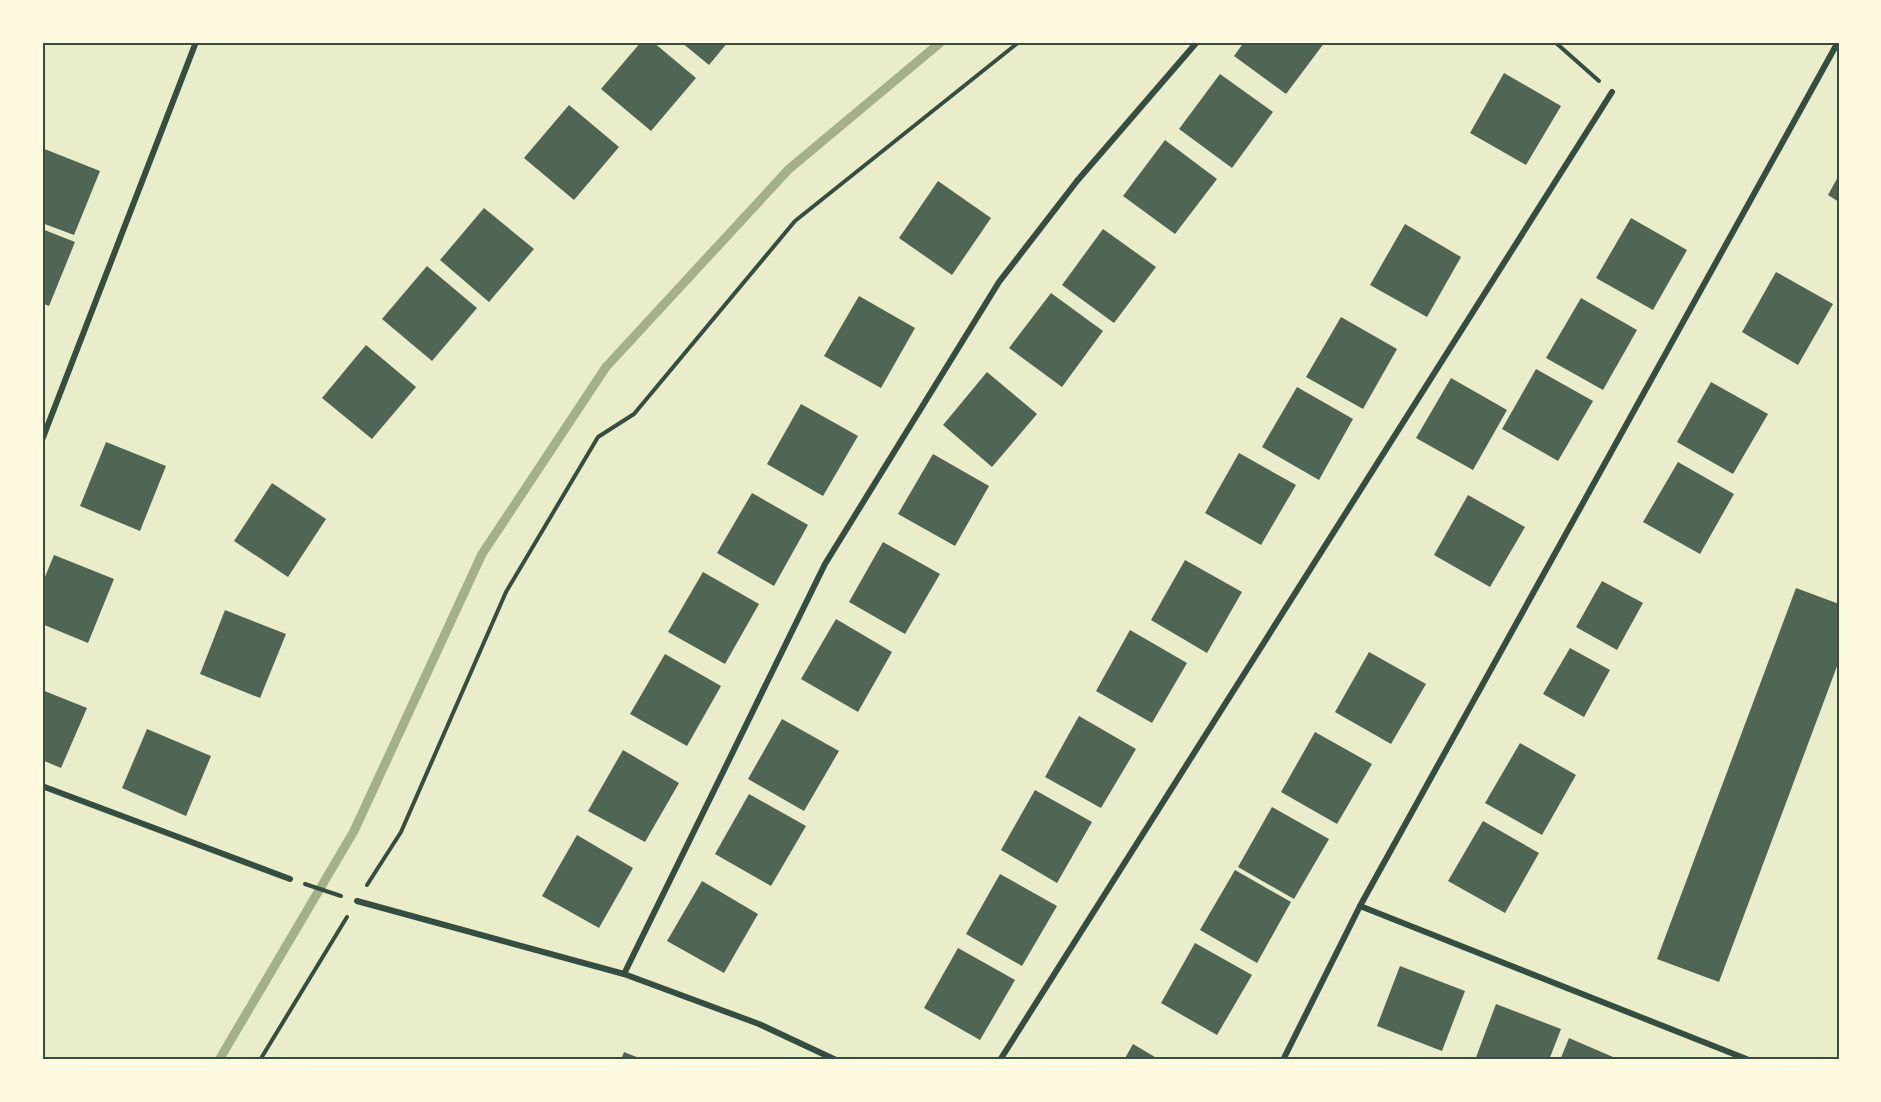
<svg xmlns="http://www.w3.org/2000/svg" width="1881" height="1102" font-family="'Asap Condensed',sans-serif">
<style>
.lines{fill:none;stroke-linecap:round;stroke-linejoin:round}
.stream{stroke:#a3b18a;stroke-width:9}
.building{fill:#4f6655}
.path{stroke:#344e41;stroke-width:4}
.minor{stroke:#344e41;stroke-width:6}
.neatline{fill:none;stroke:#344e41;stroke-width:2}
</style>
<rect width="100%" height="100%" fill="#e9edc9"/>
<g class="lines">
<!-- stream -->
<path class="stream" d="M219 1060 354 831 482 554 606 367 789 169 941 42"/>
</g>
<!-- building -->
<g class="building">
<path d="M641 42H653L696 78 651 131 601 89Z"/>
<path d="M681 42H728L709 65Z"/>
<path d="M1244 42H1325L1286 94 1234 56Z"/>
<path d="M1504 73 1561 106 1526 165 1470 133Z"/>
<path d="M1220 74 1273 112 1232 168 1179 129Z"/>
<path d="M569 105 619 147 574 200 524 158Z"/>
<path d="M1165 140 1217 179 1175 234 1123 196Z"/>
<path d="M42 148 100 171 74 235 42 223Z"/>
<path d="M1839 175V202L1828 195Z"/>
<path d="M938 181 991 218 952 275 899 238Z"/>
<path d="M484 208 534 249 489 302 440 260Z"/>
<path d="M1631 218 1687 250 1653 310 1596 278Z"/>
<path d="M1405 224 1461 257 1427 317 1370 285Z"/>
<path d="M42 229 75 242 49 306 42 303Z"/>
<path d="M1103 229 1156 267 1114 323 1062 285Z"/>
<path d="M427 266 477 308 432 361 382 319Z"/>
<path d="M1776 272 1833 304 1798 365 1742 332Z"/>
<path d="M1051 293 1103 331 1062 387 1009 348Z"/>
<path d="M859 296 915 328 881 388 824 356Z"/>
<path d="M1581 298 1637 330 1603 390 1546 358Z"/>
<path d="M1341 317 1397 349 1363 409 1306 377Z"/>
<path d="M366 345 416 387 372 439 322 398Z"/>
<path d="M1536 369 1593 401 1558 461 1502 429Z"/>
<path d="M987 372 1037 414 992 467 943 425Z"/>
<path d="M1451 378 1507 410 1473 470 1416 438Z"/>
<path d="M1711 382 1768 414 1733 474 1677 442Z"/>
<path d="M1297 387 1353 419 1319 480 1262 447Z"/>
<path d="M801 404 858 436 823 496 767 464Z"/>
<path d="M106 442 166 466 140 531 80 506Z"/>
<path d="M1239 453 1296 485 1261 545 1205 513Z"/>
<path d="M933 454 989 486 955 546 898 514Z"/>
<path d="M1678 462 1734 494 1700 554 1643 522Z"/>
<path d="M272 483 326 519 288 577 234 541Z"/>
<path d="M752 493 808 525 774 586 717 553Z"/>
<path d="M1468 495 1525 527 1490 587 1434 555Z"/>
<path d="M883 542 940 574 905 634 849 602Z"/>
<path d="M54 555 114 579 88 643 42 624V584Z"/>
<path d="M1185 560 1242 592 1207 653 1151 620Z"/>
<path d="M703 572 759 604 725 664 668 632Z"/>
<path d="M1602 581 1643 603 1617 650 1576 627Z"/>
<path d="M1796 588 1839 604V661L1719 982 1657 959Z"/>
<path d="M225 610 286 634 260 698 200 674Z"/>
<path d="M836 619 892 652 858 712 801 679Z"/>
<path d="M1130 630 1187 663 1152 723 1096 691Z"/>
<path d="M1570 648 1610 670 1584 717 1543 694Z"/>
<path d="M1369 652 1426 684 1391 744 1335 712Z"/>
<path d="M665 654 721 686 687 746 630 714Z"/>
<path d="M42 690 87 708 61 768 42 760Z"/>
<path d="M1079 716 1136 749 1101 808 1045 777Z"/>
<path d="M782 719 839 751 804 811 748 779Z"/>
<path d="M147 729 211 756 186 816 122 788Z"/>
<path d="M1315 732 1372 764 1337 824 1281 792Z"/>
<path d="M1520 743 1576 775 1542 835 1485 803Z"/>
<path d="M623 750 679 783 645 842 588 811Z"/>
<path d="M1035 790 1092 822 1057 883 1001 850Z"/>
<path d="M749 794 806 826 771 886 715 854Z"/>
<path d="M1272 807 1329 839 1294 899 1238 867Z"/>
<path d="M1483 821 1539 853 1505 913 1448 881Z"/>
<path d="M577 835 633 868 599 928 542 896Z"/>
<path d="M1235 870 1291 902 1257 963 1200 930Z"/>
<path d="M1000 874 1057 906 1022 966 966 934Z"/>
<path d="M702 881 758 914 724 973 667 941Z"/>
<path d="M1195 943 1252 975 1217 1035 1161 1003Z"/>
<path d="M958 948 1015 980 980 1040 924 1008Z"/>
<path d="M1400 966 1465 991 1442 1051 1377 1026Z"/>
<path d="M1496 1004 1561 1029 1549 1060H1475Z"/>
<path d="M1569 1038 1620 1060H1560Z"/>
<path d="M1133 1044 1160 1060H1124Z"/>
<path d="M624 1052 644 1060H621Z"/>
</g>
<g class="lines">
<!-- path -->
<g class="path">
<path d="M1555 42 1599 81"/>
<path d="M305 884 341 896"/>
<path d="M367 885 401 832 506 592 598 437 634 414 795 221 1019 42"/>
<path d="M260 1060 347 917"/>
</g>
<!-- minor -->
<g class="minor">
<path d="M42 440 196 42"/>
<path d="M42 786 290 879"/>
<path d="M357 901 624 974 759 1024 836 1060"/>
<path d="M1360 906 1749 1060"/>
<path d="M624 974 825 564 999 282 1077 181 1197 42"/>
<path d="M1000 1060 1612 92"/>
<path d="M1283 1060 1360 906 1838 42"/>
</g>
</g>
<!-- border -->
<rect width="1881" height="1102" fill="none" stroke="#fefae0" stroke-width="87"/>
<rect x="44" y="44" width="1794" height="1014" class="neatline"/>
</svg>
